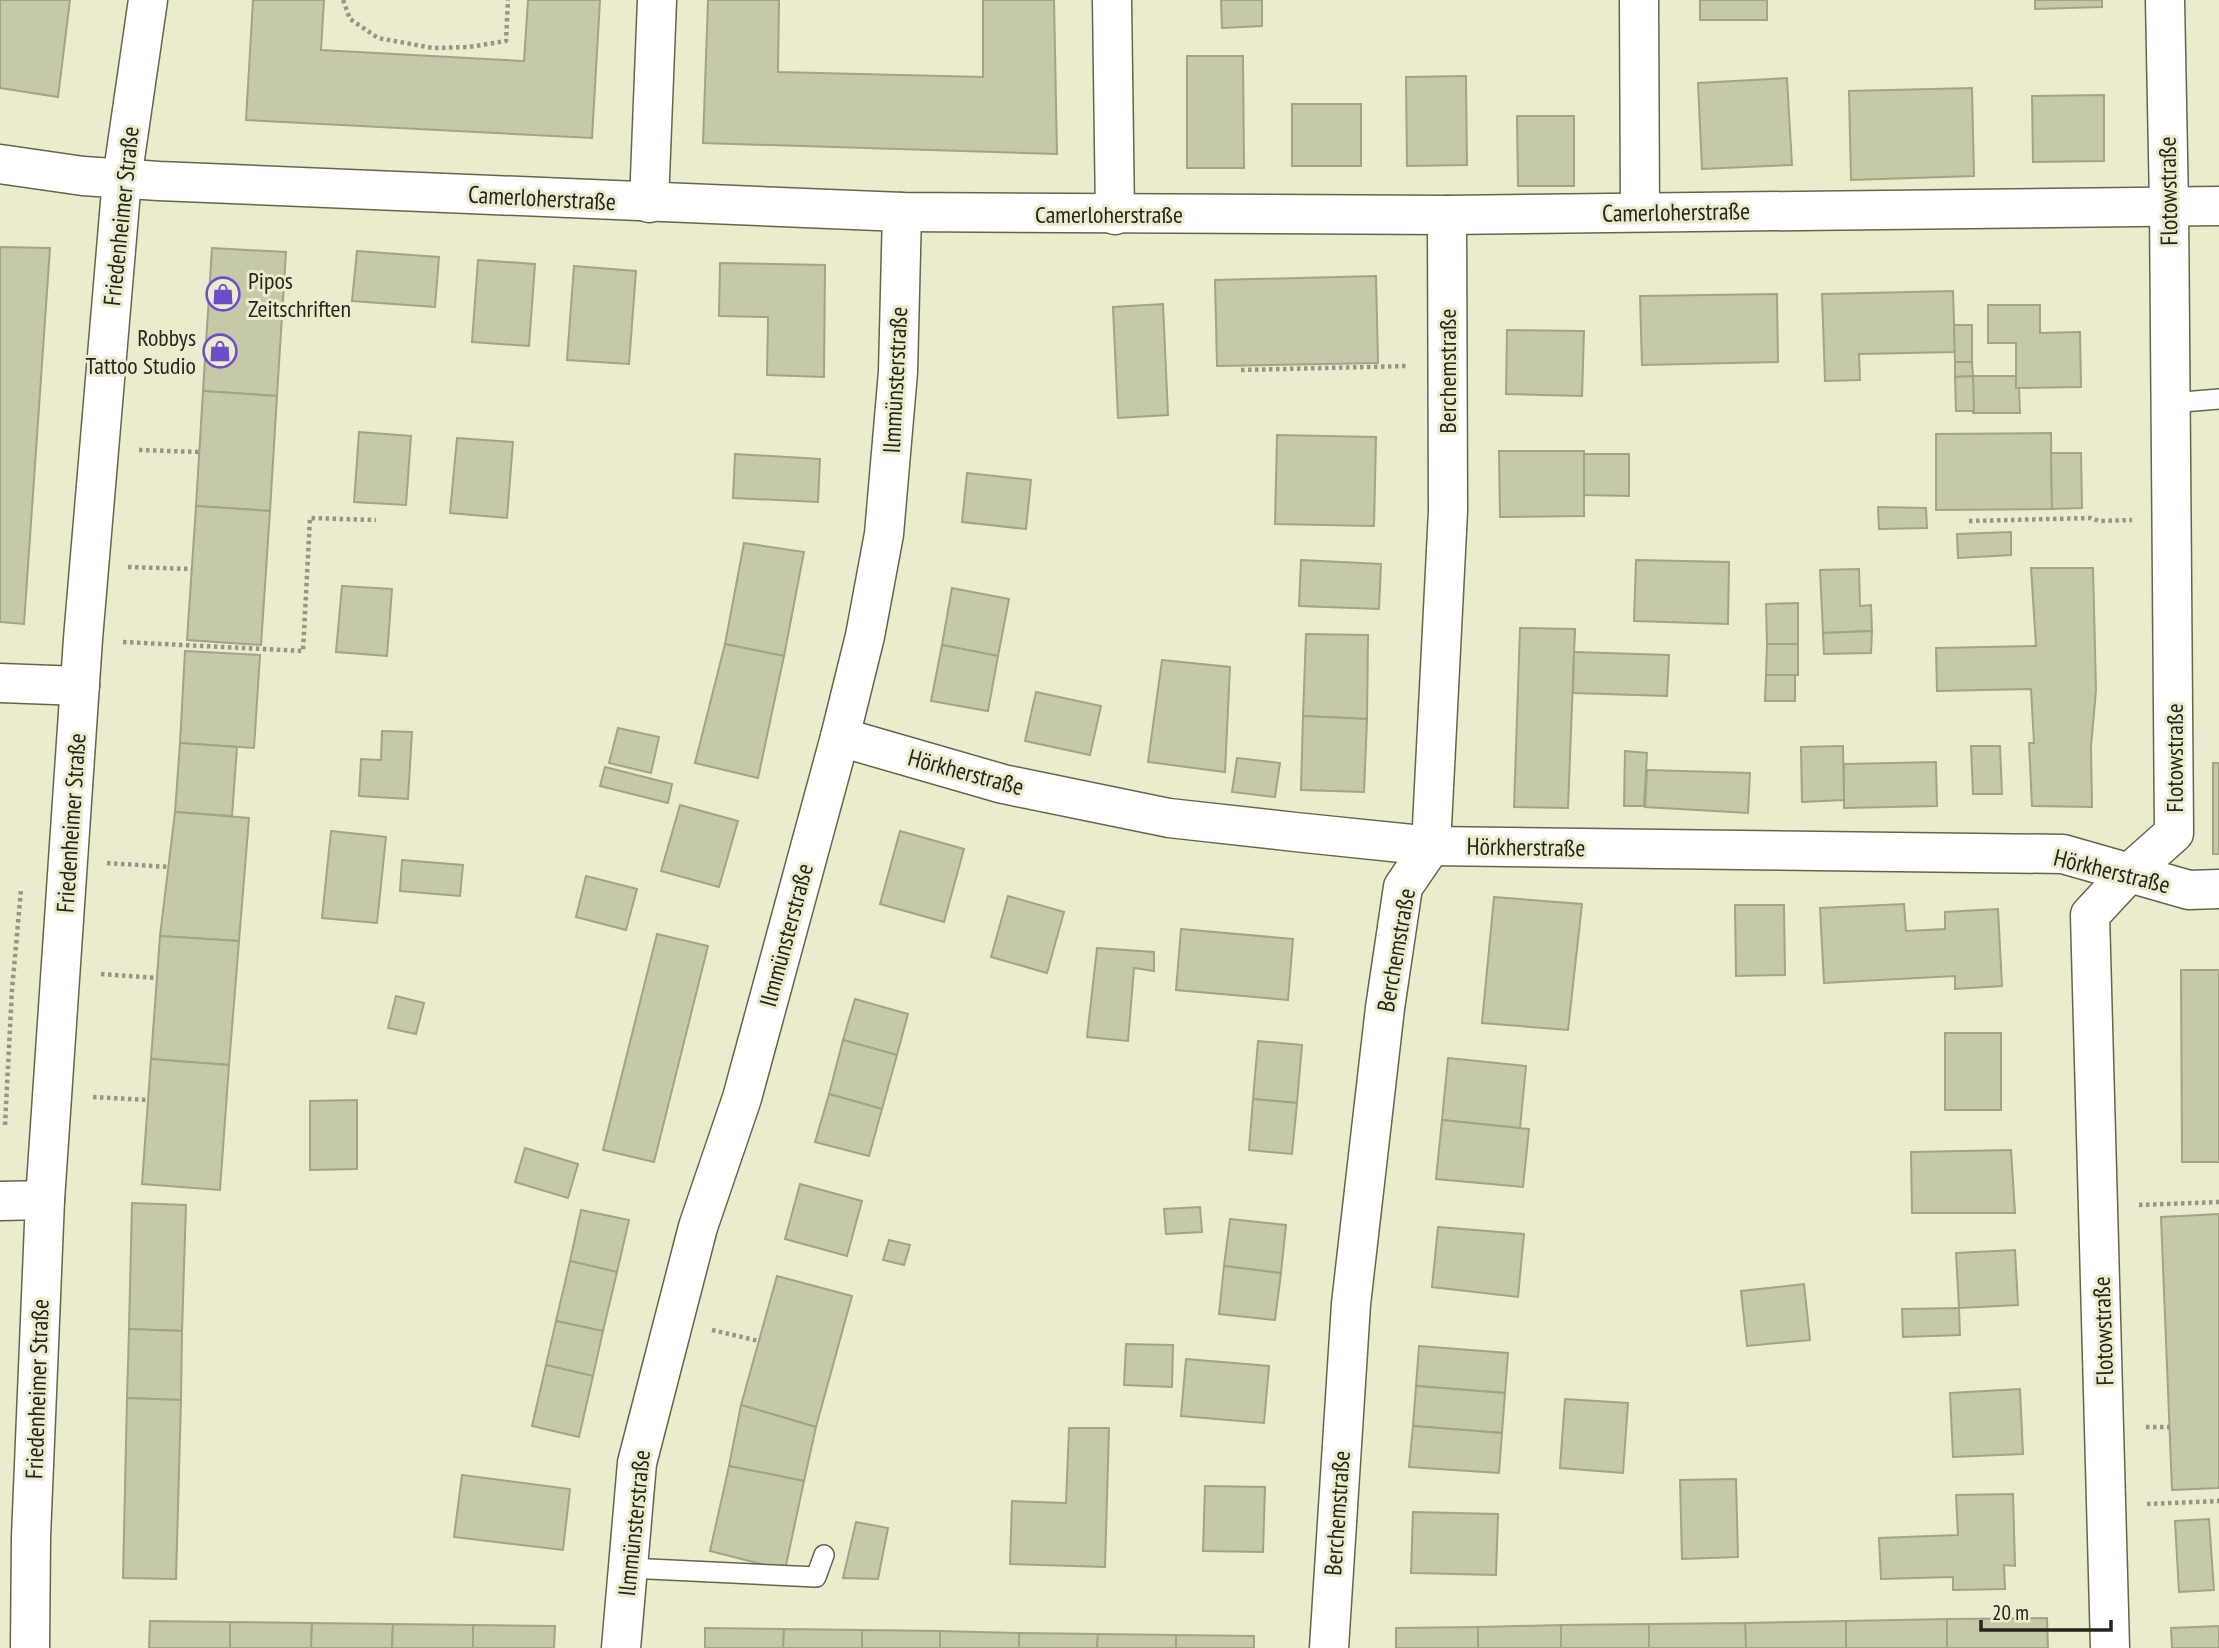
<svg xmlns="http://www.w3.org/2000/svg" width="2219" height="1648" font-family="'PT Sans Narrow',sans-serif">
<style>
.building{fill:#c6c8aa;stroke:#a2a486;stroke-width:2}
.lines{fill:none;stroke-linecap:round;stroke-linejoin:round}
.service-casing{stroke:#64664a;stroke-width:22}
.minor-casing{stroke:#64664a;stroke-width:41}
.path{stroke:#969781;stroke-width:4.5;stroke-dasharray:3.5 3.5;stroke-linecap:butt}
.service{stroke:#fff;stroke-width:19}
.minor{stroke:#fff;stroke-width:38}
.labels{text-anchor:middle;dominant-baseline:central;stroke-width:6;stroke-linejoin:round;paint-order:stroke}
.street-label{font-size:24px;fill:#25251a;stroke:#eaeccd}
.poi-label{font-size:24px;fill:#25251a;stroke:#eaeccd;text-anchor:start}
</style>
<rect width="100%" height="100%" fill="#eaeccd"/>
<!-- building -->
<g class="building">
<path d="M0 0H70L58 97 0 88Z"/>
<path d="M253 0H324L321 50 524 61 528 0H600L592 138 246 120Z"/>
<path d="M708 0H779L778 72 983 77V0H1054L1057 154 703 143Z"/>
<path d="M1221 0H1262V26L1222 28Z"/>
<rect x="1700" y="0" width="67" height="20"/>
<path d="M2035 0H2102V7L2035 9Z"/>
<path d="M1187 56H1243L1244 168H1187Z"/>
<path d="M1466 76 1467 165 1407 166 1406 77Z"/>
<path d="M1787 78 1792 165 1702 169 1698 83Z"/>
<path d="M1972 88 1974 176 1851 180 1849 91Z"/>
<path d="M2104 95V161L2033 162 2032 96Z"/>
<rect x="1292" y="104" width="69" height="62"/>
<path d="M1517 116H1574V186H1518Z"/>
<path d="M0 247 50 248 24 624 0 622Z"/>
<path d="M212 248 286 252 277 396 203 391Z"/>
<path d="M357 251 439 257 435 307 352 301Z"/>
<path d="M478 260 535 264 529 346 472 342Z"/>
<path d="M720 263 825 265 824 377 767 375 768 317 719 316Z"/>
<path d="M574 266 636 271 629 364 567 360Z"/>
<path d="M1376 276 1378 363 1217 366 1215 280Z"/>
<path d="M1953 291 1955 352 1859 354 1860 380 1825 381 1822 294Z"/>
<path d="M1777 294 1778 362 1642 365 1640 296Z"/>
<path d="M1163 304 1168 415 1118 418 1113 307Z"/>
<path d="M1988 305H2040V333L2080 332 2081 387 2016 388V343H1988Z"/>
<path d="M1954 325H1972V362H1955Z"/>
<path d="M1507 330 1584 331 1582 396 1506 394Z"/>
<path d="M1955 362H1972L1973 376 1955 377Z"/>
<path d="M1973 376H2016V388H2019L2020 413H1973Z"/>
<path d="M1973 376 1974 411H1956L1955 377Z"/>
<path d="M203 391 277 396 270 511 196 506Z"/>
<path d="M359 432 411 436 406 505 354 502Z"/>
<path d="M2051 433 2052 509 1936 510V434Z"/>
<path d="M1277 435 1376 437 1374 526 1275 524Z"/>
<path d="M457 438 513 442 507 518 450 513Z"/>
<path d="M1499 451H1584V516L1500 517Z"/>
<path d="M2051 453H2081L2082 508 2052 509Z"/>
<path d="M735 454 820 459 818 502 733 498Z"/>
<path d="M1584 454H1629V496L1584 495Z"/>
<path d="M967 473 1031 480 1026 529 962 522Z"/>
<path d="M196 506 270 511 261 645 187 640Z"/>
<path d="M1878 507 1926 508 1927 528 1879 529Z"/>
<path d="M2011 532V555L1958 558 1957 534Z"/>
<path d="M744 543 804 552 784 656 725 644Z"/>
<path d="M1301 560 1381 564 1379 609 1299 606Z"/>
<path d="M1636 560 1729 562 1728 624 1634 621Z"/>
<path d="M2031 568H2093L2096 690 2091 747 2092 807 2032 806 2029 743H2034L2031 689 1937 691 1936 648 2036 646Z"/>
<path d="M1859 569 1860 606 1871 605 1872 631 1823 633 1820 570Z"/>
<path d="M342 586 392 589 387 656 336 652Z"/>
<path d="M952 588 1009 599 998 656 942 645Z"/>
<path d="M1798 603V644H1767L1766 604Z"/>
<path d="M1520 628 1575 629 1568 808 1514 807Z"/>
<path d="M1872 631 1871 653 1824 654 1823 633Z"/>
<path d="M1306 634 1368 635 1367 719 1303 716Z"/>
<path d="M725 644 784 656 758 778 695 763Z"/>
<path d="M1767 644H1798V675H1766Z"/>
<path d="M942 645 998 656 988 711 931 701Z"/>
<path d="M185 651 260 655 254 748 180 743Z"/>
<path d="M1574 652 1669 655 1667 696 1573 693Z"/>
<path d="M1162 660 1230 667 1225 772 1148 762Z"/>
<path d="M1766 675H1795V701H1765Z"/>
<path d="M1036 692 1101 706 1090 755 1025 741Z"/>
<path d="M1303 716 1367 719 1364 792 1301 790Z"/>
<path d="M618 728 659 737 651 773 609 763Z"/>
<path d="M382 731 412 732 408 799 359 796 361 759 381 760Z"/>
<path d="M180 743 237 747 232 816 175 812Z"/>
<path d="M1843 746 1844 800 1802 802 1801 747Z"/>
<path d="M1971 746H2000L2002 794H1973Z"/>
<path d="M1625 751 1647 753 1644 806H1624Z"/>
<path d="M1237 758 1280 763 1275 797 1232 792Z"/>
<path d="M1936 762 1937 806 1844 808V764Z"/>
<rect x="2213" y="763" width="6" height="91"/>
<path d="M605 767 672 784 668 803 600 786Z"/>
<path d="M1647 770 1750 773 1748 813 1645 807Z"/>
<path d="M680 805 738 821 719 887 661 871Z"/>
<path d="M175 812 249 818 239 941 160 936Z"/>
<path d="M331 831 386 837 377 923 322 918Z"/>
<path d="M900 831 964 849 944 922 880 904Z"/>
<path d="M402 860 463 865 460 896 400 891Z"/>
<path d="M586 876 637 889 626 930 576 917Z"/>
<path d="M1008 896 1064 912 1047 973 991 957Z"/>
<path d="M1494 897 1582 904 1568 1030 1482 1023Z"/>
<path d="M1904 904 1906 931 1945 929V912L1998 909 2002 986 1955 989V976L1824 983 1820 908Z"/>
<path d="M1735 905H1784L1785 975 1736 976Z"/>
<path d="M1181 929 1293 939 1288 1000 1176 990Z"/>
<path d="M657 934 708 946 654 1162 603 1150Z"/>
<path d="M160 936 239 941 229 1065 151 1059Z"/>
<path d="M1097 948 1154 952V971L1134 968 1128 1041 1087 1037Z"/>
<path d="M2181 970H2219V1162H2182Z"/>
<path d="M396 996 424 1003 416 1034 388 1028Z"/>
<path d="M855 999 908 1014 897 1055 843 1040Z"/>
<rect x="1945" y="1033" width="56" height="77"/>
<path d="M843 1040 897 1055 882 1109 829 1094Z"/>
<path d="M1258 1041 1302 1045 1297 1103 1253 1099Z"/>
<path d="M1448 1058 1526 1066 1520 1128 1442 1120Z"/>
<path d="M151 1059 229 1065 220 1190 142 1184Z"/>
<path d="M829 1094 882 1109 869 1156 815 1142Z"/>
<path d="M1253 1099 1297 1103 1292 1154 1249 1150Z"/>
<path d="M357 1100V1169L310 1170V1101Z"/>
<path d="M1442 1120 1529 1129 1523 1187 1436 1179Z"/>
<path d="M525 1148 578 1164 568 1198 515 1182Z"/>
<path d="M2011 1150 2015 1213H1912L1911 1152Z"/>
<path d="M800 1184 862 1201 847 1256 785 1239Z"/>
<path d="M132 1203 186 1205 182 1331 129 1329Z"/>
<path d="M1200 1207 1202 1232 1166 1234 1164 1209Z"/>
<path d="M581 1210 629 1220 617 1272 570 1261Z"/>
<path d="M2219 1214V1488L2172 1490 2161 1217Z"/>
<path d="M1230 1219 1286 1225 1281 1273 1224 1266Z"/>
<path d="M1438 1227 1524 1234 1518 1297 1432 1287Z"/>
<path d="M889 1240 910 1245 904 1265 883 1260Z"/>
<path d="M2015 1250 2018 1305 1959 1308 1956 1253Z"/>
<path d="M570 1261 617 1272 603 1331 556 1321Z"/>
<path d="M1224 1266 1281 1273 1275 1320 1219 1314Z"/>
<path d="M777 1276 852 1296 816 1427 741 1405Z"/>
<path d="M1804 1284 1810 1340 1747 1346 1741 1291Z"/>
<path d="M1959 1308 1960 1335 1903 1337 1902 1309Z"/>
<path d="M556 1321 603 1331 593 1376 546 1365Z"/>
<path d="M129 1329 182 1331 181 1400 127 1398Z"/>
<path d="M1126 1344 1173 1345 1172 1387 1124 1385Z"/>
<path d="M1419 1346 1508 1353 1505 1393 1416 1386Z"/>
<path d="M1186 1359 1269 1366 1264 1423 1181 1416Z"/>
<path d="M546 1365 593 1376 579 1437 532 1426Z"/>
<path d="M1416 1386 1505 1393 1502 1433 1413 1426Z"/>
<path d="M2020 1389 2023 1454 1953 1457 1950 1393Z"/>
<path d="M127 1398 181 1400 176 1579 123 1578Z"/>
<path d="M1565 1399 1628 1403 1623 1473 1560 1468Z"/>
<path d="M741 1405 816 1427 804 1481 729 1466Z"/>
<path d="M1413 1426 1502 1433 1499 1473 1409 1467Z"/>
<path d="M1069 1428H1109L1105 1567 1010 1564 1012 1501 1066 1503Z"/>
<path d="M729 1466 804 1481 785 1570 710 1551Z"/>
<path d="M462 1475 570 1489 563 1550 454 1537Z"/>
<path d="M1736 1479 1738 1557 1682 1559 1680 1480Z"/>
<path d="M1205 1486 1265 1487 1263 1552 1203 1551Z"/>
<path d="M2013 1494 2015 1566 2004 1565 2005 1589 1953 1590V1577L1881 1579 1879 1538 1958 1535 1956 1495Z"/>
<path d="M1413 1512 1498 1514 1496 1575 1411 1573Z"/>
<path d="M2209 1519 2214 1590 2179 1592 2175 1521Z"/>
<path d="M856 1522 888 1528 878 1579 843 1578Z"/>
<path d="M2047 1618 2048 1648H1947V1619Z"/>
<path d="M1947 1619V1648H1846V1621Z"/>
<path d="M150 1621 230 1622V1648H149Z"/>
<path d="M1846 1621V1648H1746L1745 1623Z"/>
<path d="M230 1622 312 1623 311 1648H230Z"/>
<path d="M312 1623 393 1624 392 1648H311Z"/>
<path d="M1745 1623 1746 1648H1649V1624Z"/>
<path d="M393 1624 473 1625V1648H392Z"/>
<path d="M1649 1624V1648H1561V1625Z"/>
<path d="M473 1625 555 1626 554 1648H473Z"/>
<path d="M1561 1625V1648H1478V1627Z"/>
<path d="M2219 1626V1648H2172L2171 1628Z"/>
<path d="M1478 1627V1648H1396V1628Z"/>
<path d="M705 1628 784 1629 783 1648H705Z"/>
<path d="M784 1629 862 1630V1648H783Z"/>
<path d="M862 1630 940 1631V1648H862Z"/>
<path d="M940 1631 1019 1633V1648H940Z"/>
<path d="M1019 1633 1098 1634 1097 1648H1019Z"/>
<path d="M1098 1634 1176 1635V1648H1097Z"/>
<path d="M1176 1635 1254 1636V1648H1176Z"/>
</g>
<g class="lines">
<defs>
<g id="service">
<path d="M2171 403 2219 399"/>
<path d="M628 1568 816 1577 824 1555"/>
</g>
<g id="minor">
<path d="M1112 0 1115 215"/>
<path d="M1639 0 1640 212"/>
<path d="M0 164 83 176 159 181 902 212 1447 215 2219 206"/>
<path d="M649 203 657 0"/>
<path d="M0 683 80 686"/>
<path d="M840 737 1003 784 1169 818 1295 832 1431 846 2063 854 2189 890 2219 889"/>
<path d="M0 1201 45 1200"/>
<path d="M30 1648 31 1537 45 1200 83 639 122 179 148 0"/>
<path d="M621 1648 637 1463 698 1227 742 1098 840 737 865 636 884 534 898 372 902 212"/>
<path d="M1329 1648 1351 1304 1385 1008 1403 887 1431 846 1448 511 1447 215"/>
<path d="M2110 1648 2090 915 2129 873 2174 833 2169 206 2165 0"/>
</g>
</defs>
<!-- service casing -->
<use href="#service" class="service-casing"/>
<!-- minor casing -->
<use href="#minor" class="minor-casing"/>
<!-- path -->
<g class="path">
<path d="M343 0 350 19 378 38 433 48 469 47 506 41 508 0"/>
<path d="M1241 370 1407 366"/>
<path d="M139 450 200 452"/>
<path d="M1969 521 2091 518 2099 521 2132 520"/>
<path d="M128 567 192 569"/>
<path d="M123 642 303 651 310 518 376 520"/>
<path d="M107 863 169 867"/>
<path d="M101 974 156 978"/>
<path d="M93 1097 148 1100"/>
<path d="M5 1125 12 990 21 890"/>
<path d="M2139 1205 2219 1202"/>
<path d="M712 1330 759 1341"/>
<path d="M2146 1427H2170"/>
<path d="M2147 1504 2219 1501"/>
</g>
<!-- service -->
<use href="#service" class="service"/>
<!-- minor -->
<use href="#minor" class="minor"/>
</g>
<!-- icons -->
<defs>
<symbol id="shop-ring" viewBox="-11 -11 22 22"><circle r="9.5" fill="#eaeccd" stroke="#6c4fc8" stroke-width="1.5"/><path d="M-5-2.5h2.3a2.7 3.5 0 0 1 5.4 0H5L5.5 6h-11ZM-1.5-2.5h3a1.5 2.3 0 0 0-3 0Z" fill="#6c4fc8"/></symbol>
</defs>
<g fill-rule="evenodd">
<use href="#shop-ring" x="204" y="275" width="38" height="38"/>
<use href="#shop-ring" x="201" y="332" width="38" height="38"/>
</g>
<g class="labels">
<!-- street labels -->
<g class="street-label">
<text transform="translate(2168 191) rotate(-91)">Flotowstraße</text>
<text transform="translate(542 198) rotate(3)">Camerloherstraße</text>
<text transform="translate(1676 212) rotate(-1)">Camerloherstraße</text>
<text x="1109" y="214">Camerloherstraße</text>
<text transform="translate(121 216) rotate(-84)">Friedenheimer Straße</text>
<text transform="translate(1447 371) rotate(-90)">Berchemstraße</text>
<text transform="translate(895 380) rotate(-87)">Ilmmünsterstraße</text>
<text transform="translate(2174 758) rotate(-90)">Flotowstraße</text>
<text transform="translate(966 772) rotate(15)">Hörkherstraße</text>
<text transform="translate(71 823) rotate(-86)">Friedenheimer Straße</text>
<text transform="translate(1526 847) rotate(1)">Hörkherstraße</text>
<text transform="translate(2112 871) rotate(14)">Hörkherstraße</text>
<text transform="translate(786 935) rotate(-75)">Ilmmünsterstraße</text>
<text transform="translate(1396 950) rotate(-80)">Berchemstraße</text>
<text transform="translate(2103 1331) rotate(-92)">Flotowstraße</text>
<text transform="translate(37 1389) rotate(-88)">Friedenheimer Straße</text>
<text transform="translate(1337 1513) rotate(-86)">Berchemstraße</text>
<text transform="translate(634 1523) rotate(-84)">Ilmmünsterstraße</text>
</g>
<!-- poi labels -->
<g class="poi-label">
<text x="248" y="280">Pipos<tspan x="248" dy="28">Zeitschriften</tspan></text>
<text x="196" y="337" text-anchor="end">Robbys<tspan x="196" dy="28">Tattoo Studio</tspan></text>
</g>
</g>
<!-- scale -->
<path d="M1981 1620v10h130v-10" fill="none" stroke="#25251a" stroke-width="3.5"/>
<text x="1992" y="1620" font-size="21" fill="#25251a" stroke="#eaeccd" stroke-width="5" paint-order="stroke">20 m</text>
</svg>
